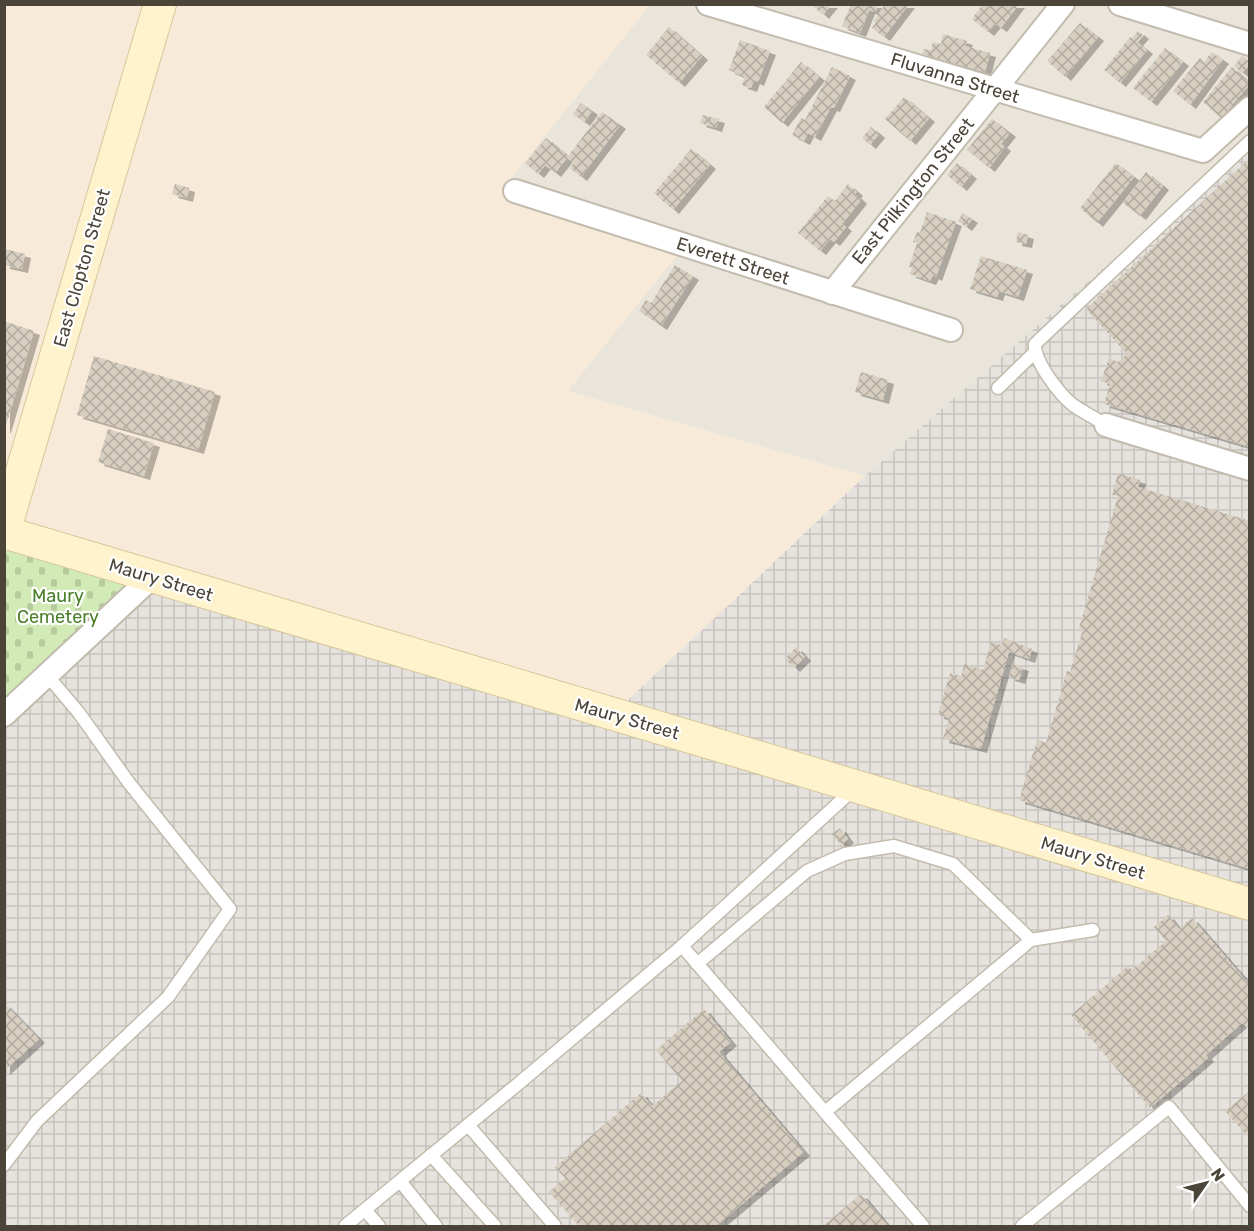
<svg xmlns="http://www.w3.org/2000/svg" width="1254" height="1231" font-family="Rubik,sans-serif">
<style>
.residential{fill:#eae5da}
.commercial{fill:#f7ead8}
.industrial{fill:url(#industrial-grid)}
.cemetery{fill:url(#cemetery-stones)}
.building{fill:url(#building-cross-hatch);filter:url(#shadow)}
.lines{fill:none;stroke-linecap:round;stroke-linejoin:round}
.lane-casing{stroke:#c2bbae;stroke-width:15}
.street-casing{stroke:#c2bbae;stroke-width:26}
.secondary-casing{stroke:#d6c79b;stroke-width:34}
.lane{stroke:#fff;stroke-width:12}
.street{stroke:#fff;stroke-width:22}
.secondary{stroke:#fff3cd;stroke-width:32}
.labels{text-anchor:middle;dominant-baseline:central;stroke-width:4.5;stroke-linejoin:round;paint-order:stroke}
.street-label{font-size:18px;fill:#4b4439;stroke:#fff}
.park-label{font-size:18px;fill:#4a7f2a;stroke:#fff}
</style>
<defs>
<pattern id="industrial-grid" width="8" height="8" patternUnits="userSpaceOnUse" patternTransform="scale(1.5)"><rect width="8" height="8" fill="#e6e2dd"/><path d="M0 4h8M4 0v8" fill="none" stroke="#c7c3be"/></pattern>
<pattern id="cemetery-stones" width="16" height="16" patternUnits="userSpaceOnUse" patternTransform="scale(1.5)"><rect width="16" height="16" fill="#d2eab5"/><path d="M2 7V4a2 2 0 0 1 4 0v3zM10 15v-3a2 2 0 0 1 4 0v3z" fill="#b6ca9c"/></pattern>
<pattern id="building-cross-hatch" width="8" height="8" patternUnits="userSpaceOnUse" patternTransform="scale(1.5)"><rect width="8" height="8" fill="#d8cfc1"/><path d="M0 0l8 8M0 8l8-8" fill="none" stroke="#b1aa9e"/></pattern>
<filter id="shadow"><feDropShadow dx="6" dy="4" stdDeviation="0" flood-color="#0004"/></filter>
</defs>
<rect width="100%" height="100%" fill="#f6f3ec"/>
<!-- residential -->
<path class="residential" d="M650 5H1249V141L865 476 567 391 503 187Z"/>
<!-- commercial -->
<path class="commercial" d="M4 5H650L504 187 683 248 568 391 865 476 610 717 5 535Z"/>
<!-- industrial -->
<path class="industrial" d="M1249 141V1226H5V726L164 581 610 717 865 476Z"/>
<!-- cemetery -->
<path class="cemetery" d="M5 535 164 581 5 726Z"/>
<!-- building -->
<g class="building">
<path d="M811 4H832L823 15Z"/>
<path d="M851 4H878L876 12 869 10 860 33 842 26Z"/>
<path d="M885 4H909L884 37 872 28 876 22 874 21Z"/>
<path d="M983 4H1019L1001 28 995 24 988 32 972 19Z"/>
<path d="M1080 23 1098 37 1065 77 1047 61Z"/>
<path d="M669 27 702 56 679 83 646 55Z"/>
<path d="M1138 31 1143 35 1137 42 1147 50 1120 83 1104 70 1130 37 1132 38Z"/>
<path d="M943 34 967 41 965 46 990 53 985 72 922 54 924 49 931 50 933 42 941 44Z"/>
<path d="M740 40 770 51 758 82 754 80 751 88 742 85 745 77 729 70Z"/>
<path d="M1165 48 1183 62 1151 102 1133 88Z"/>
<path d="M1212 52 1223 60 1190 105 1173 91 1200 58 1204 62Z"/>
<path d="M1242 56 1250 62V65L1242 73 1234 66Z"/>
<path d="M801 62 819 77 782 123 764 107Z"/>
<path d="M832 67 850 76 834 108 831 107 815 137 808 133 804 141 792 135 801 118 805 120Z"/>
<path d="M1232 67 1250 84 1221 118 1203 102Z"/>
<path d="M904 97 929 118 910 141 885 119Z"/>
<path d="M581 103 592 111 584 122 573 114Z"/>
<path d="M602 112 620 125 581 177 570 168 574 163 567 158 555 173 545 165 538 174 525 163 546 138 568 156Z"/>
<path d="M703 115 719 119 716 128 700 123Z"/>
<path d="M992 119 1010 133 1001 144 1005 147 989 168 967 150Z"/>
<path d="M871 127 879 134 870 145 862 138Z"/>
<path d="M691 149 710 165 673 210 654 193Z"/>
<path d="M1250 158V447L1104 404 1110 384 1101 381 1109 358 1118 362 1127 354 1086 309Z"/>
<path d="M957 163 971 175 961 187 947 175Z"/>
<path d="M1116 163 1134 177 1097 223 1080 208Z"/>
<path d="M1146 172 1163 186 1140 216 1123 203Z"/>
<path d="M175 184 189 188 187 198 172 194Z"/>
<path d="M848 184 857 192 855 194 861 200 842 224 846 227 834 242 830 239 820 251 798 233 828 196 835 201Z"/>
<path d="M927 212 956 222 936 277 933 275 930 281 910 274 912 268 909 267 917 243 913 242 917 232 920 233Z"/>
<path d="M963 213 972 219 966 227 958 221Z"/>
<path d="M1018 232 1028 235 1026 244 1016 242Z"/>
<path d="M5 249 25 254 22 269 4 265Z"/>
<path d="M981 256 1027 270 1018 297 999 291 997 297 970 289Z"/>
<path d="M675 265 693 276 661 326 639 311 646 300 651 303Z"/>
<path d="M4 321 34 331 5 429H4Z"/>
<path d="M94 356 215 392 198 450 77 415Z"/>
<path d="M861 372 888 380 883 400 855 392Z"/>
<path d="M108 429 154 443 144 476 98 462Z"/>
<path d="M1118 473 1140 480 1138 487 1250 521V869L1019 800 1037 740 1046 743 1067 671 1070 672 1083 629 1079 628 1118 496 1112 495Z"/>
<path d="M1005 638 1032 649 1029 659 1009 652 981 749 943 739 949 718 938 715 950 673 961 676 964 664 983 670 991 642 1002 645Z"/>
<path d="M796 647 805 657 794 668 785 659Z"/>
<path d="M1012 664 1023 667 1019 680 1009 677Z"/>
<path d="M840 828 848 839 841 845 832 834Z"/>
<path d="M1168 915 1179 929 1192 918 1250 985V1030L1242 1023 1206 1055 1208 1058 1150 1108 1071 1015 1128 966 1132 970 1166 941 1154 927Z"/>
<path d="M4 1003 39 1039 4 1071Z"/>
<path d="M704 1009 731 1042 719 1052 804 1152 716 1226H579L549 1192 565 1178 555 1167 641 1093 652 1106 682 1081 656 1050Z"/>
<path d="M1250 1091V1139L1225 1111Z"/>
<path d="M861 1194 888 1226H823Z"/>
</g>
<g class="lines">
<defs>
<g id="lane">
<path d="M998 388 1034 353"/>
<path d="M1106 425C1095 418 1083 412 1073 405 1059 394 1034 361 1035 344L1250 141"/>
<path d="M855 788 682 946 923 1226"/>
<path d="M697 964 807 871 845 854 894 846 953 864 1031 940"/>
<path d="M825 1112 1031 940 1093 930"/>
<path d="M468 1125 555 1226"/>
<path d="M431 1155 495 1226"/>
<path d="M4 1165 37 1121 168 997 230 909 129 783 79 713 47 675"/>
<path d="M400 1181 436 1226"/>
<path d="M365 1210 379 1226"/>
<path d="M345 1226 518 1084 682 946"/>
<path d="M1022 1226 1169 1107 1250 1206"/>
</g>
<g id="street">
<path d="M708 4 1203 151 1250 108"/>
<path d="M1120 4 1250 44"/>
<path d="M515 191 951 330"/>
<path d="M832 293 1063 4"/>
<path d="M1106 425 1250 469"/>
<path d="M4 715 151 578"/>
</g>
<g id="secondary">
<path d="M4 532 1250 904"/>
<path d="M4 532 160 4"/>
</g>
</defs>
<!-- lane casing -->
<use href="#lane" class="lane-casing"/>
<!-- street casing -->
<use href="#street" class="street-casing"/>
<!-- secondary casing -->
<use href="#secondary" class="secondary-casing"/>
<!-- lane -->
<use href="#lane" class="lane"/>
<!-- street -->
<use href="#street" class="street"/>
<!-- secondary -->
<use href="#secondary" class="secondary"/>
</g>
<g class="labels">
<!-- street labels -->
<g class="street-label">
<text transform="translate(955 78) rotate(17)">Fluvanna Street</text>
<text transform="translate(913 191) rotate(-51)">East Pilkington Street</text>
<text transform="translate(733 261) rotate(18)">Everett Street</text>
<text transform="translate(82 268) rotate(-74)">East Clopton Street</text>
<text transform="translate(161 580) rotate(17)">Maury Street</text>
<text transform="translate(627 719) rotate(16)">Maury Street</text>
<text transform="translate(1093 858) rotate(17)">Maury Street</text>
</g>
<!-- park labels -->
<g class="park-label">
<text x="58" y="596">Maury<tspan x="58" dy="21">Cemetery</tspan></text>
</g>
</g>
<!-- border -->
<rect width="1254" height="1231" fill="none" stroke="#4b4439" stroke-width="12"/>
<!-- north arrow -->
<g transform="translate(1206 1183) rotate(55)" stroke="#ffffff" stroke-width="4.5" paint-order="stroke">
<path d="M0-4.5L10 22L0 15L-10 22Z" fill="#4b4439"/>
<text y="-9" font-size="16" font-weight="bold" text-anchor="middle" fill="#4b4439">N</text>
</g>
</svg>
